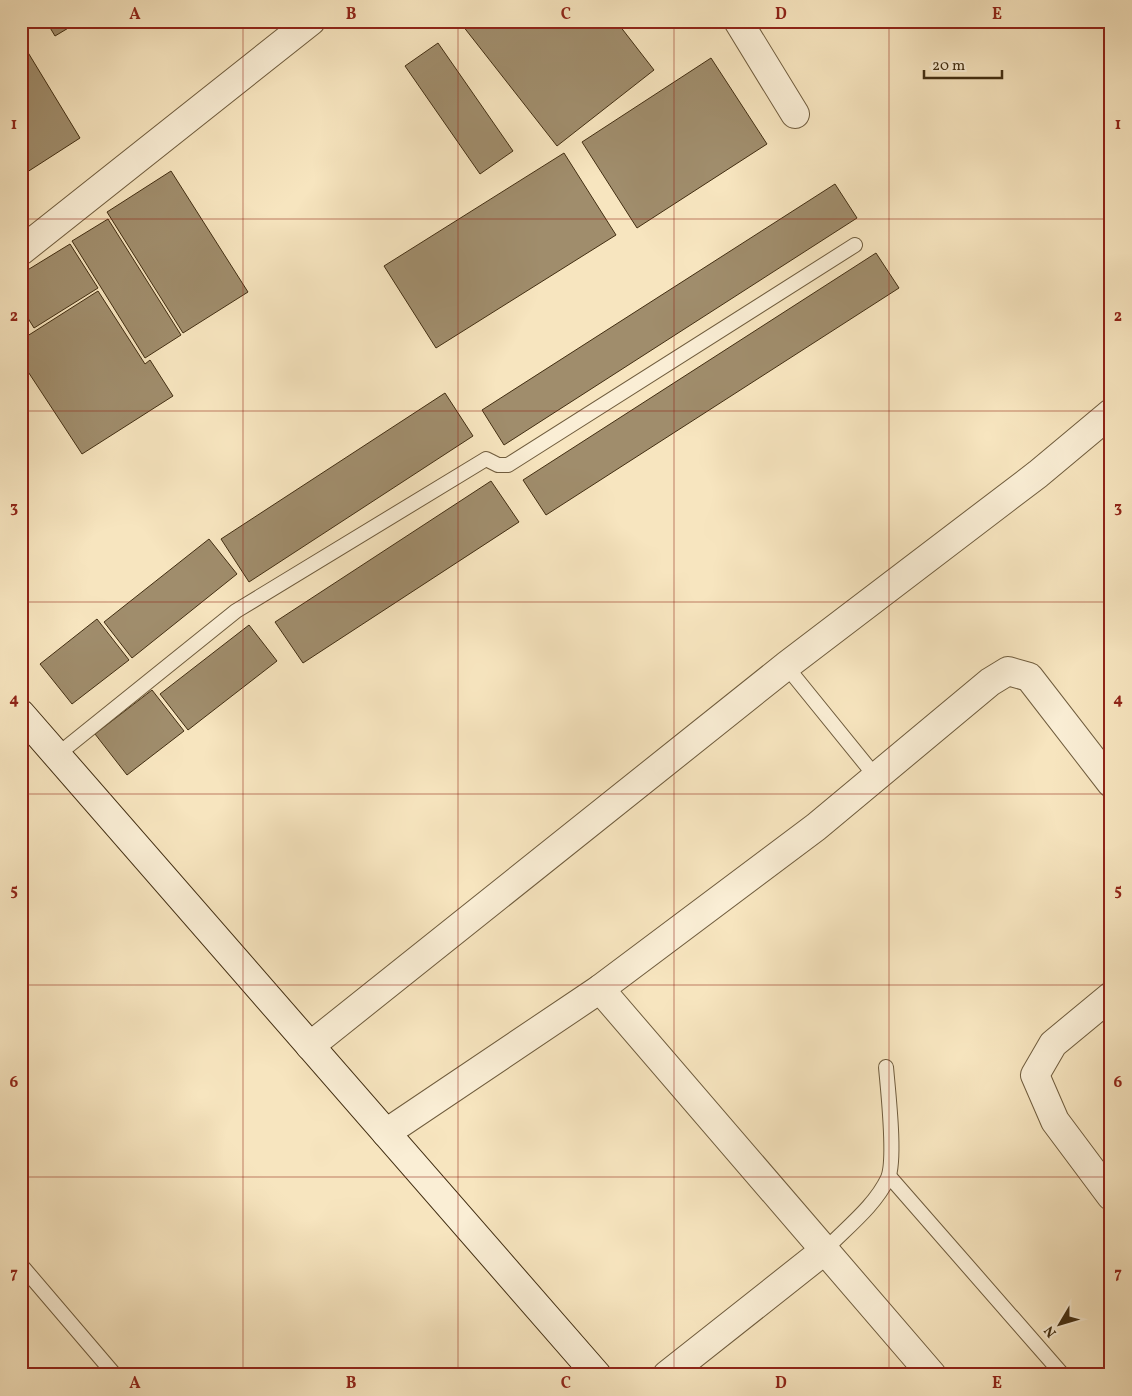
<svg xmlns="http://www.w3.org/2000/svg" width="1132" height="1396" font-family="Vollkorn,serif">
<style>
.building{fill:#a08d6c;stroke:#422e12}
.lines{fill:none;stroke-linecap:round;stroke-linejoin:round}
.lane-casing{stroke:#6f5c3d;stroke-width:16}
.street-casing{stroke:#6f5c3d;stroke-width:30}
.secondary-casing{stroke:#422e12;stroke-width:30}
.lane{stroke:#faeed5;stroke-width:14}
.street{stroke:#faeed5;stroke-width:28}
.secondary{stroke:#faeed5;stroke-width:28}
.grid{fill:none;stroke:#8f2418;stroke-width:1;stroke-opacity:0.55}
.neatline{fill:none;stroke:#8f2418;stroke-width:2}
.grid-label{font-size:16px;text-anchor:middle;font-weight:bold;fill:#8f2418}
</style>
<rect width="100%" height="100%" fill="#f7e5bf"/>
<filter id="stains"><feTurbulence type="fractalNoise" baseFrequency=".004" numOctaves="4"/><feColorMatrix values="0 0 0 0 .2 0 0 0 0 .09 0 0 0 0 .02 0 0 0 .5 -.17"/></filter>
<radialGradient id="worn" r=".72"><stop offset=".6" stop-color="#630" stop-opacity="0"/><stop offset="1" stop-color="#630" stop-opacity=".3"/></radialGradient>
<!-- building -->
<g class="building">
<path d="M46 21H80L55 36Z"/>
<path d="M459 21H616L654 70 557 146Z"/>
<path d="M806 21H819L810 27Z"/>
<path d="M21 41 80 138 21 176Z"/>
<path d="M438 43 513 151 480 174 405 66Z"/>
<path d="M711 58 767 144 637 228 582 142Z"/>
<path d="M564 153 616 235 436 348 384 266Z"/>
<path d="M171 171 248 292 183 333 107 212Z"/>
<path d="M835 184 857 218 504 445 482 410Z"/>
<path d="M108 219 181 335 145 358 72 241Z"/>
<path d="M70 244 98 288 34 328 21 307V274Z"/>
<path d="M876 253 899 288 546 515 523 480Z"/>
<path d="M98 291 145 364 150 360 173 396 82 454 21 361V340Z"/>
<path d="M445 393 473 436 249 582 221 539Z"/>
<path d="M491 481 519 522 303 663 275 622Z"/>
<path d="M209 539 237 574 132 658 104 622Z"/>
<path d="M97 619 129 660 72 704 40 664Z"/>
<path d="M249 625 277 661 188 730 160 694Z"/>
<path d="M152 690 184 731 127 775 95 734Z"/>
</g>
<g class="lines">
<defs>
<g id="lane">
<path d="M786 666 876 777"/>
<path d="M57 755 236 611 486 459 498 465H508L855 245"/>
<path d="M889 1176 1063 1375"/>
<path d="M825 1250C846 1228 875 1206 888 1178 896 1159 888 1091 886 1067"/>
<path d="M21 1265 115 1375"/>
</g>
<g id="street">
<path d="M738 21 795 114"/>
<path d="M21 251 311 21"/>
<path d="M600 989 932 1375"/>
<path d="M1111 996 1053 1044 1035 1075 1055 1121 1111 1196"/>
<path d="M310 1046 786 666 1038 474 1111 413"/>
<path d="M386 1133 600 989 816 827 990 682 1008 671 1029 677 1111 783"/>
<path d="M667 1375 825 1250"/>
</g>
<path id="secondary" d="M21 714 597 1375"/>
</defs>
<!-- lane casing -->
<use href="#lane" class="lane-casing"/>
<!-- street casing -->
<use href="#street" class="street-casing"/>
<!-- secondary casing -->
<use href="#secondary" class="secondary-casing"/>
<!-- lane -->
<use href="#lane" class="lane"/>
<!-- street -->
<use href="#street" class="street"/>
<!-- secondary -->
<use href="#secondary" class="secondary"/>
</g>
<!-- grid -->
<path class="grid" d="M243 21V1375M458 21V1375M674 21V1375M889 21V1375M21 219H1111M21 411H1111M21 602H1111M21 794H1111M21 985H1111M21 1177H1111"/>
<!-- margin -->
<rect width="1132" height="1396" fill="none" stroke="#f7e5bf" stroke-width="55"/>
<!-- north arrow -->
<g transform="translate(1060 1324) rotate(232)" stroke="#faeed5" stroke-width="4" paint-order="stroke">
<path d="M0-4L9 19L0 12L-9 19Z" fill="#422e12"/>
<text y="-8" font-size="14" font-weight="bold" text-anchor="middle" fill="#422e12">N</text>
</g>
<!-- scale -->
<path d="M924 70v8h78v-8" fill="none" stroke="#422e12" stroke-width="2.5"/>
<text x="932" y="70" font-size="15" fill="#422e12" stroke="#faeed5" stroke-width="4" paint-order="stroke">20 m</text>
<rect x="28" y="28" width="1076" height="1340" class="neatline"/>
<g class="grid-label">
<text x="135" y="19">A</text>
<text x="351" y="19">B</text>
<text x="566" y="19">C</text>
<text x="781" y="19">D</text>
<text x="997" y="19">E</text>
<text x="14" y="129">1</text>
<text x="1118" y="129">1</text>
<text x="14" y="321">2</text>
<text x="1118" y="321">2</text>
<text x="14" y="512">3</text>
<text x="1118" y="512">3</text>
<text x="14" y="704">4</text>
<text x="1118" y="704">4</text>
<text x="14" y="895">5</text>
<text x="1118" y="895">5</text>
<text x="14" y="1087">6</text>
<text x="1118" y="1087">6</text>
<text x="14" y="1278">7</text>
<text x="1118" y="1278">7</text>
<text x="135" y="1388">A</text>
<text x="351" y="1388">B</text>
<text x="566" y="1388">C</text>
<text x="781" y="1388">D</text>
<text x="997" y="1388">E</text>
</g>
<rect width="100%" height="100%" filter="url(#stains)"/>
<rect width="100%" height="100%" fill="url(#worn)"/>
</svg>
